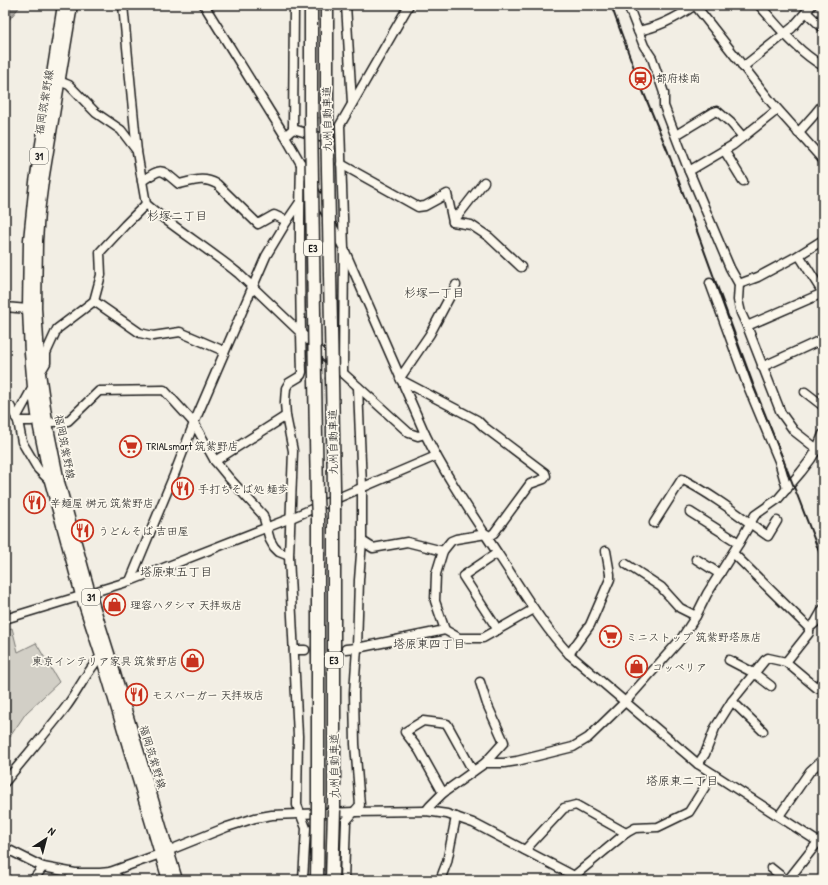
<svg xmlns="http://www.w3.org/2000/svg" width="828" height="885" font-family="'Patrick Hand','Klee One',sans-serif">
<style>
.green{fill:#d2cfc6;stroke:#777671}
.water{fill:#a9a6a0;stroke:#716f6b}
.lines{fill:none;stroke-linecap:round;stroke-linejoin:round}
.minor-tunnel{stroke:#d2cec6;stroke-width:8;stroke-dasharray:8 4;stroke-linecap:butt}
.minor-casing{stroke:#1c1c1c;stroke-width:11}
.major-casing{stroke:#1c1c1c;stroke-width:13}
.highway-casing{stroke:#1c1c1c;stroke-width:15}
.minor{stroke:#fbf7ec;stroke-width:8}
.major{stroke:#fbf7ec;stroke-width:10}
.highway{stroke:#fbf7ec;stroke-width:12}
.rail{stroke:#1c1c1c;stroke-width:2}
.highway-bridge-casing{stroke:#1c1c1c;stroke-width:15;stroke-linecap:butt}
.highway-bridge{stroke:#fbf7ec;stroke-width:12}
.labels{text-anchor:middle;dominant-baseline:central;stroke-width:3.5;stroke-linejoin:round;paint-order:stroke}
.shield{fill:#fbf7ec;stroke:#5f5e5a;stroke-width:1}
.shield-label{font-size:10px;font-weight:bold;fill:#1c1c1c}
.poi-label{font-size:11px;fill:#1c1c1c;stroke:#fbf7ec;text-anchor:start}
.street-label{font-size:11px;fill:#1c1c1c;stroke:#fbf7ec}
.neighbourhood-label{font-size:12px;fill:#1c1c1c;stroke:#fbf7ec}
</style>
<rect width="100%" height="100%" fill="#f2eee4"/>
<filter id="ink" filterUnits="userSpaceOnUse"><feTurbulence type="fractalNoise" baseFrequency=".025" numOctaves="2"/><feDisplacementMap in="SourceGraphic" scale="8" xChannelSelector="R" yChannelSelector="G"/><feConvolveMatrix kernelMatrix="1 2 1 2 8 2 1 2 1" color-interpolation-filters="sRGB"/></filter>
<g filter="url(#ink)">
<!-- green -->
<path class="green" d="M12 628 18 652 36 643 59 682 26 713 5 744V630Z"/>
<!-- water -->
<path class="water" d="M5 5H21L8 21 5 20Z"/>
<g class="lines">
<!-- minor-tunnel -->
<path class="minor-tunnel" d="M305 650 346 649"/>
<defs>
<g id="minor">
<path d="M123 5 137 152 146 204C175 229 209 249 239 274L343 373 409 433 418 436 425 434"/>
<path d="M204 5 285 136 301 164 344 249 425 434C446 477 474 517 500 557 522 590 542 625 569 654L698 764 823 845"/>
<path d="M346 5 352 103"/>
<path d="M628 5 644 46 652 58 664 93V106L689 171 730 268 739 284 738 300 741 313 747 326 781 413 794 431 817 449 823 452"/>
<path d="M695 5 772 103 823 160"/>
<path d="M759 5C779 27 797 51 823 66"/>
<path d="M806 12 823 28"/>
<path d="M638 31C659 27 678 17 695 5"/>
<path d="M743 67 792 28 812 5"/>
<path d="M59 81 69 85 96 113 121 130 137 151"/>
<path d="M293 129 330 140"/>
<path d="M798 133 814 115 823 104"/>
<path d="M676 135 714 112 717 111 731 123 743 137"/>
<path d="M285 136 293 129 294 5"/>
<path d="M724 150 743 181"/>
<path d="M301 164C299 234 300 303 302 372L301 375 299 377 289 383 286 388 285 402 286 416 293 451 289 556 298 736 297 805 306 828 303 880"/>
<path d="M341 164 418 207 425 206 447 194 453 222 471 225 489 237 521 267"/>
<path d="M689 171 733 145 777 110"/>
<path d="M142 181C163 167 160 168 179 184 193 181 203 176 217 184L258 224 274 215 287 221"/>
<path d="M453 222 484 182"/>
<path d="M799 255 823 293"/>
<path d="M710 283 747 384 779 461 787 489"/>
<path d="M739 284 758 277 799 255 823 240"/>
<path d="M94 301 140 333 153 336 180 332 224 351"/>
<path d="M5 307 28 309 34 308"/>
<path d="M747 326 823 293"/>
<path d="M762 367 823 339"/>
<path d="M40 373 46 363V353L57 329 94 301 101 275 100 252 125 225 146 204"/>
<path d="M343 373 344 249 340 125 409 5"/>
<path d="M400 378 430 334 456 285"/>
<path d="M401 380 477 420 484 427 545 473 546 476 544 479 530 484 494 533 488 537"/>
<path d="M805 392 823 406"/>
<path d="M5 404 10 406 18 421 22 442 38 469 50 481"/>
<path d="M16 418 33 387"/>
<path d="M18 421H31"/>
<path d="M54 422 68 421 99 391 164 390 194 423 215 461 229 478 263 515 270 540 274 547 279 552 289 556"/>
<path d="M215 461 286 416"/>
<path d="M690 512 739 543"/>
<path d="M654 523 682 479C713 495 740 516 768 536L777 521"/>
<path d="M486 534 456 539 451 541 443 551 436 574 435 601 445 630 459 638H483L534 609"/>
<path d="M362 541 373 548 407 542 443 551"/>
<path d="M497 553 463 576 498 630"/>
<path d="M733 553 809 628V633L786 662"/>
<path d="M696 559 720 574"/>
<path d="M626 564 661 587 680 608 696 616"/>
<path d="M130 581 174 475 194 423 266 256 287 221 300 202"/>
<path d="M5 619 130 581 291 518 436 456"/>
<path d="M809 628 815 623 823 609"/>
<path d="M346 649 357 648 445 630"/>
<path d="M294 650H305"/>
<path d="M569 654 590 625 610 579V574L606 551"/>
<path d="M729 660 754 673 771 686"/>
<path d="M480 682 487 704 504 742 485 763"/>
<path d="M732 701 763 731"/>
<path d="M698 764 705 754 715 728 732 701 765 660 768 658 786 662 817 688 823 681"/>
<path d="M5 782C25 757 46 733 66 707 78 691 87 671 101 656"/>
<path d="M443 793 419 750 405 732 423 721 447 724 473 771"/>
<path d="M426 811 430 806 443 793 485 763H504L517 761 573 747 588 738 625 702 681 639 696 616 707 594 739 543 755 515 778 499 801 472 811 459 817 449 823 434"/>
<path d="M779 816 810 771 822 760"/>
<path d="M5 848 43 867 75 873H100L110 872 160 854 227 827 255 818 272 815 354 812 426 811 447 814 473 823 582 880"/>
<path d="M525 850 564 808 576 805 626 833"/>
<path d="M771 868 786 880"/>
<path d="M110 872 121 880"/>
<path d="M574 876 626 833 635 828 658 827 689 812 713 774"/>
<path d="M33 880 43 867"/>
<path d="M344 880 346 821 360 805 355 744 354 693 357 648 359 580 362 541V487L358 387"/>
<path d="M440 880 447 862 456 817"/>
<path d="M788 880 818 842"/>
</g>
<g id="major">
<path d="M63 5 35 182 29 240 28 309 30 353 33 387 39 428 50 481 81 595 101 656 168 880"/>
<path d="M72 5 43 181 39 212 37 241 36 308 40 373 48 428 59 482 90 593 110 657 177 880"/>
</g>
<g id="highway">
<path d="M327 5V117"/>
<path d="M311 117V5"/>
<path d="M315 379 317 497"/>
<path d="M332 379 334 489"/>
<path d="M334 510V810"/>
<path d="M318 517V808"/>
</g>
</defs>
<!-- minor casing -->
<use href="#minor" class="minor-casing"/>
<!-- major casing -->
<use href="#major" class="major-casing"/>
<!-- highway casing -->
<use href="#highway" class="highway-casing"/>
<!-- minor -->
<use href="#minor" class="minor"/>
<!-- major -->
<use href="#major" class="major"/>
<!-- highway -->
<use href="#highway" class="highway"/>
<!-- rail -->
<path class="rail" d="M611 5 638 79 668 152 753 384 798 497 823 562"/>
<defs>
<g id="highway-bridge">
<path d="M311 117 315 379"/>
<path d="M327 117 332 379"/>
<path d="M334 489V510"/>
<path d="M317 497 318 517"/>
<path d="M317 880 318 808"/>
<path d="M332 880 334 810"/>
</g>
</defs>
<!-- highway-bridge casing -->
<use href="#highway-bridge" class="highway-bridge-casing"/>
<!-- highway-bridge -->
<use href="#highway-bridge" class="highway-bridge"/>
</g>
</g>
<!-- icons -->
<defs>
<symbol id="station-ring" viewBox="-11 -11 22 22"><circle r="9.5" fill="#fbf7ec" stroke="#c8321e" stroke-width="1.5"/><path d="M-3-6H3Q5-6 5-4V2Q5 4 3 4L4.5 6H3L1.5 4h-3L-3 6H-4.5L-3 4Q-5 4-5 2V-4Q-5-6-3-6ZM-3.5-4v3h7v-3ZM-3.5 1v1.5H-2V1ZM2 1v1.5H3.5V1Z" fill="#c8321e"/></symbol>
<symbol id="supermarket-ring" viewBox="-11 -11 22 22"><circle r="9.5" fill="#fbf7ec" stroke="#c8321e" stroke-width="1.5"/><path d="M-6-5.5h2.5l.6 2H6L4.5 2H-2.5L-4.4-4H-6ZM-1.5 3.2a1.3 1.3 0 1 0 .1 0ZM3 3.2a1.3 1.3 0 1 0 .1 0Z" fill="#c8321e"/></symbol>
<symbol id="restaurant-ring" viewBox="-11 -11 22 22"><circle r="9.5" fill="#fbf7ec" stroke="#c8321e" stroke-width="1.5"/><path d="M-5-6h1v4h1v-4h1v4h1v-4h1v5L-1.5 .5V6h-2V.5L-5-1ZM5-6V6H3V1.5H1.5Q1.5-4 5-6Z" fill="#c8321e"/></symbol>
<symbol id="shop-ring" viewBox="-11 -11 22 22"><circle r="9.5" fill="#fbf7ec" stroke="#c8321e" stroke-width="1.5"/><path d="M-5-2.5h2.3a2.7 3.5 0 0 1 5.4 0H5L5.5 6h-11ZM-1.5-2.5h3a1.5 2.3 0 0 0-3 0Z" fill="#c8321e"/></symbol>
</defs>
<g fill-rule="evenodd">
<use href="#station-ring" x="628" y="66" width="25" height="25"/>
<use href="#supermarket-ring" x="118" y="434" width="25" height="25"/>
<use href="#restaurant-ring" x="170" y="476" width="25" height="25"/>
<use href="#restaurant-ring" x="22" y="490" width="25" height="25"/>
<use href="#restaurant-ring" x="70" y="518" width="25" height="25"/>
<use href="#shop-ring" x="102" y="592" width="25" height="25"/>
<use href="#supermarket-ring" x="598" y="624" width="25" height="25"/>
<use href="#shop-ring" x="180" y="648" width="25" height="25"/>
<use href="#shop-ring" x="624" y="654" width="25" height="25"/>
<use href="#restaurant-ring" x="124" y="682" width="25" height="25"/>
</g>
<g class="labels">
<!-- shield labels -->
<g class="shield">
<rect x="30" y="148" width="18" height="16" rx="3"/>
<rect x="304" y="240" width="18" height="16" rx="3"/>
<rect x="82" y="589" width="18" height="16" rx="3"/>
<rect x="325" y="652" width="18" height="16" rx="3"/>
</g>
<g class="shield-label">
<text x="39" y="156">31</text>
<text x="313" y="248">E3</text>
<text x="91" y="597">31</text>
<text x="334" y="660">E3</text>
</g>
<!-- poi labels -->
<g class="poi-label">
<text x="656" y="78">都府楼南</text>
<text x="146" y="446">TRIALsmart 筑紫野店</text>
<text x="198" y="489">手打ちそば処 麺歩</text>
<text x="50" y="503">辛麺屋 桝元 筑紫野店</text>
<text x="98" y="531">うどんそば 吉田屋</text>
<text x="130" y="605">理容ハタシマ 天拝坂店</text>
<text x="626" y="637">ミニストップ 筑紫野塔原店</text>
<text x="178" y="661" text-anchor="end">東京インテリア家具 筑紫野店</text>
<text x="652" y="667">コッペリア</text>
<text x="152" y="695">モスバーガー 天拝坂店</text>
</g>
<!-- street labels -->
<g class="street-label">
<text transform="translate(44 102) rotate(-81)">福岡筑紫野線</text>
<text transform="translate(327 119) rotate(-91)">九州自動車道</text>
<text transform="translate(333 442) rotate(-91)">九州自動車道</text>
<text transform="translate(65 447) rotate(79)">福岡筑紫野線</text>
<text transform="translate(153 757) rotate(73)">福岡筑紫野線</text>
<text transform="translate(334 766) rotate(-90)">九州自動車道</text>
</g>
<!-- neighbourhood labels -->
<g class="neighbourhood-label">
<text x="177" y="215">杉塚二丁目</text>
<text x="434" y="292">杉塚一丁目</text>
<text x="176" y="571">塔原東五丁目</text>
<text x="429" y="643">塔原東四丁目</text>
<text x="682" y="780">塔原東二丁目</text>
</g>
</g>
<!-- margin -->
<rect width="828" height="885" fill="none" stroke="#fbf7ec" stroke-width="20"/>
<rect x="10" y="10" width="808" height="865" fill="none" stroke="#1c1c1c" stroke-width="1.5" filter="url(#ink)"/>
<!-- north arrow -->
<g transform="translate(46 839) rotate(36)" stroke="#fbf7ec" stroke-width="3" paint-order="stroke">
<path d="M0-3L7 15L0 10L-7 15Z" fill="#1c1c1c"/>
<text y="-6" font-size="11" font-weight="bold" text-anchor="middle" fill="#1c1c1c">N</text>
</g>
</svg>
